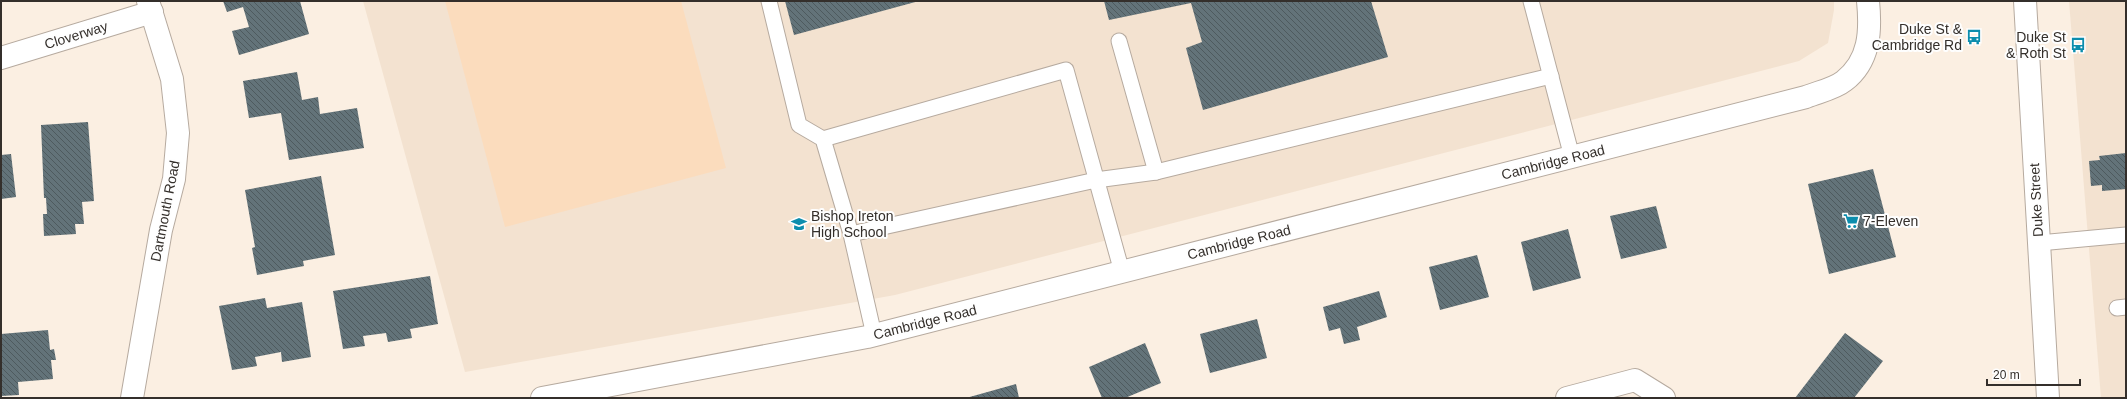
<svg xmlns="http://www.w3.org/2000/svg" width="2127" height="399" font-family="Helvetica,sans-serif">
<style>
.built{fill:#f3e2d0}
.pitch{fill:#fbdcbd}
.building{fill:url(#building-back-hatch)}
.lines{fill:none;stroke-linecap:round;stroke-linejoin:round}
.lane-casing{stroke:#b6aa9f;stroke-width:17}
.street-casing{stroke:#b6aa9f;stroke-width:24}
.primary-casing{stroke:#b6aa9f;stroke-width:24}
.lane{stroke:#fff;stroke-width:15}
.street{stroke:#fff;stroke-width:22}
.primary{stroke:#fff;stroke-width:22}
.labels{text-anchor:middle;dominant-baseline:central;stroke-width:4;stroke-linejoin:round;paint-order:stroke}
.poi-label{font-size:14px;fill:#342f2b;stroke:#fefefe;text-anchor:end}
.street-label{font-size:14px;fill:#342f2b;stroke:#fefefe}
</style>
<defs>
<pattern id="building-back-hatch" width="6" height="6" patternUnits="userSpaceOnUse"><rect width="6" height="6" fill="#637379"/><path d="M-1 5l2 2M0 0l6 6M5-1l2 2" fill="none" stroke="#4e5a5e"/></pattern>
</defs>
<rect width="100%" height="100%" fill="#fbefe2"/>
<!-- built -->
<g class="built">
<path d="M363 1H1834V10L1828 43 1799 61 895 295 465 372Z"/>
<path d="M2069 1H2126V398H2101Z"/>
</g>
<!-- pitch -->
<path class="pitch" d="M445 1H681L726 168 505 227Z"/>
<!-- building -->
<g class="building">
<path d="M223 1H300L309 34 239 55 232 31 249 27 243 7 227 12Z"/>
<path d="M785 1H919L794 35Z"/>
<path d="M1104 1H1371L1388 57 1203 110 1186 48 1202 42 1191 3 1109 20Z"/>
<path d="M297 72 302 100 318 97 320 114 357 108 364 148 289 160 281 113 249 118 243 81Z"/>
<path d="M88 122 94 201 82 202 84 224H75L76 234 44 236 43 214H47L46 198H44L41 125Z"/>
<path d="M2126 153V189L2102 191V185L2091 186 2089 161 2100 160 2099 156Z"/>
<path d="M11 154 16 197 1 199V155Z"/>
<path d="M1873 169 1896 257 1829 274 1808 184Z"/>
<path d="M321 176 335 255 303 261 304 266 257 275 252 248 255 247 245 190Z"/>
<path d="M1656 206 1667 248 1621 259 1610 216Z"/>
<path d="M1568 229 1581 278 1533 291 1521 242Z"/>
<path d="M1477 255 1489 297 1440 310 1429 267Z"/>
<path d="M430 276 438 324 410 329 412 338 388 342 386 333 363 336 365 346 343 349 333 291Z"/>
<path d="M1379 291 1387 317 1357 327 1360 340 1344 344 1340 328 1329 331 1323 307Z"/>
<path d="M265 298 267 308 302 302 311 357 282 362 281 352 255 357 257 366 232 370 219 306Z"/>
<path d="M1257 319 1267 358 1210 373 1200 334Z"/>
<path d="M48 330 50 350 54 349 56 360H51L53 379 18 382 19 395 1 396V334Z"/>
<path d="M1845 333 1883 361 1854 398H1795Z"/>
<path d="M1145 343 1161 383 1125 398H1102L1089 367Z"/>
<path d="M1016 384 1019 398H966Z"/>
</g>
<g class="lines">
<defs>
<g id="lane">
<path d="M769 1 799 125 823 139 851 234 874 335"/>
<path d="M1531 1 1572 157"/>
<path d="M1119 41 1156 172"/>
<path d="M823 139 1066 70 1122 272"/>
<path d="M851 234 1096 180 1156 172 1551 76"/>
<path d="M2039 243 2126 235"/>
<path d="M2117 308 2126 307"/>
</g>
<g id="street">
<path d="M1 58 152 12"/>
<path d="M132 398 161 230 174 179 178 133 172 79 148 1"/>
<path d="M542 398 867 337 1806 97C1818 92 1834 89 1844 81 1870 61 1871 31 1868 1"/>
<path d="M1567 398 1635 380 1664 398"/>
</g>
<path id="primary" d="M2025 1 2048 398"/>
</defs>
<!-- lane casing -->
<use href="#lane" class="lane-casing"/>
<!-- street casing -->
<use href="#street" class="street-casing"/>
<!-- primary casing -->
<use href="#primary" class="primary-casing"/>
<!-- lane -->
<use href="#lane" class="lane"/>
<!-- street -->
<use href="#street" class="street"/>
<!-- primary -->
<use href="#primary" class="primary"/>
</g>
<!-- icons -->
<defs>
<symbol id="bus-bare" viewBox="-9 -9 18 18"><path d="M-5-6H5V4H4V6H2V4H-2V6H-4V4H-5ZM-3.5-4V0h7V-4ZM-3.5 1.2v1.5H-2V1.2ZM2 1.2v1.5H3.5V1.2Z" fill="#0c8dad" stroke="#fefefe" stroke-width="2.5" paint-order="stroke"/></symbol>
<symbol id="supermarket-bare" viewBox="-9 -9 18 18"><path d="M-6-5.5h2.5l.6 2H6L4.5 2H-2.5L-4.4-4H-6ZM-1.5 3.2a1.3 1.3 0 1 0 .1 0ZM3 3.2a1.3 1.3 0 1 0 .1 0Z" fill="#0c8dad" stroke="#fefefe" stroke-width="2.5" paint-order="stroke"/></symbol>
<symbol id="school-bare" viewBox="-9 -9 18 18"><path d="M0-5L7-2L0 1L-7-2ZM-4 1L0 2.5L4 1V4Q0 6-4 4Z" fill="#0c8dad" stroke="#fefefe" stroke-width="2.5" paint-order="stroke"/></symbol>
</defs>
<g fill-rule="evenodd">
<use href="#bus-bare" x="1963" y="26" width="22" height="22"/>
<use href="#bus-bare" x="2067" y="34" width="22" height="22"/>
<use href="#supermarket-bare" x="1840" y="210" width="22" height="22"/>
<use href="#school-bare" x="788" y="213" width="22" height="22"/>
</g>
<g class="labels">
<!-- poi labels -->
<g class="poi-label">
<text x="1962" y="29">Duke St &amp;<tspan x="1962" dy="16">Cambridge Rd</tspan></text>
<text x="2066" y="37">Duke St<tspan x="2066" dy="16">&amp; Roth St</tspan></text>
<text x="811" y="216" text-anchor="start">Bishop Ireton<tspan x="811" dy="16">High School</tspan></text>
<text x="1863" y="221" text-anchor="start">7-Eleven</text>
</g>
<!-- street labels -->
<g class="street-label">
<text transform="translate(76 35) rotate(-17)">Cloverway</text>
<text transform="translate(1553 162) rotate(-14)">Cambridge Road</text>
<text transform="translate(2036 200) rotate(-93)">Duke Street</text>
<text transform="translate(165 211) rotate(-79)">Dartmouth Road</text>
<text transform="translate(1239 242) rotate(-14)">Cambridge Road</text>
<text transform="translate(925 322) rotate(-14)">Cambridge Road</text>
</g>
</g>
<!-- border -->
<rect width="2127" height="399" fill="none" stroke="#342f2b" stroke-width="4"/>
<!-- scale -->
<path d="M1987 379v6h93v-6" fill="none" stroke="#342f2b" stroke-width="2"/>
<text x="1993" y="379" font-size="12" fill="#342f2b" stroke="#fefefe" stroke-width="3" paint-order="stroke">20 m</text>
</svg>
